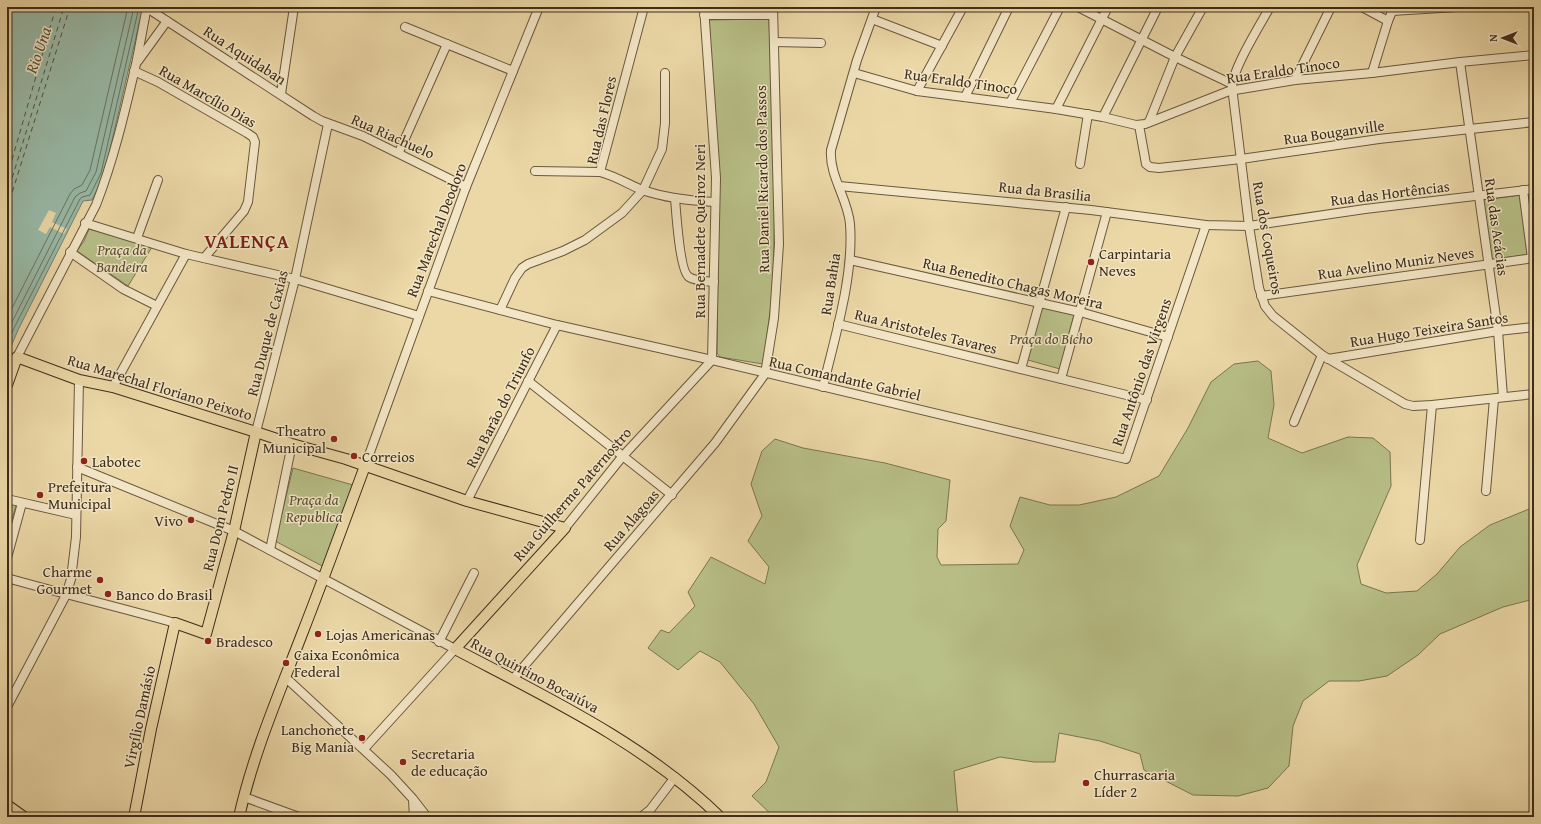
<svg xmlns="http://www.w3.org/2000/svg" width="1541" height="824" font-family="'Gentium Book Plus',serif">
<style>
.green{fill:#b8bf87;stroke:#7b7650}
.water{fill:#99baa8;stroke:#75826f}
.pier{fill:#ecd8a7}
.lines{fill:none;stroke-linecap:round;stroke-linejoin:round}
.shore{stroke:#6c7461;stroke-width:1}
.ferry{stroke:#55503e;stroke-width:1;stroke-dasharray:5 4;stroke-linecap:butt}
.minor-casing{stroke:#6a583d;stroke-width:10}
.major-casing{stroke:#3e2d1a;stroke-width:12}
.minor{stroke:#f3e6c6;stroke-width:8}
.major{stroke:#ecd8a7;stroke-width:10}
.poi-dot{fill:#8f2418;stroke:#f3e6c6;stroke-width:1.5}
.labels{text-anchor:middle;dominant-baseline:central;stroke-width:3;stroke-linejoin:round;paint-order:stroke}
.street-label{font-size:15px;fill:#3e2d1a;stroke:#f3e6c6}
.park-label{font-size:15px;font-style:italic;fill:#564a30;stroke:#f3e6c6}
.poi-label{font-size:15px;fill:#3e2d1a;stroke:#f3e6c6;text-anchor:start}
.water-label{font-size:16px;font-style:italic;fill:#55503e;stroke:#f3e6c6}
.district-label{font-size:19px;font-weight:bold;letter-spacing:1px;fill:#7a1f14;stroke:#f3e6c6}
</style>
<rect width="100%" height="100%" fill="#ecd8a7"/>
<filter id="stains"><feTurbulence type="fractalNoise" baseFrequency=".005" numOctaves="4"/><feColorMatrix values="0 0 0 0 .2 0 0 0 0 .09 0 0 0 0 .02 0 0 0 .5 -.17"/></filter>
<radialGradient id="worn" r=".72"><stop offset=".6" stop-color="#630" stop-opacity="0"/><stop offset="1" stop-color="#630" stop-opacity=".3"/></radialGradient>
<!-- green -->
<g class="green">
<path d="M769 19 775 189 773 290 763 364 720 357 717 353 718 251 707 20Z"/>
<path d="M1521 195 1530 254 1491 260 1483 200Z"/>
<path d="M89 229 152 247 128 286 77 251 84 241Z"/>
<path d="M1042 307 1074 315 1060 369 1028 360Z"/>
<path d="M1258 361 1271 371 1274 405 1268 438 1302 453 1348 437 1373 438 1390 452 1391 486 1357 565 1361 584 1386 593 1417 591 1437 574 1460 547 1490 525 1534 507V599L1503 607 1440 634 1418 655 1387 676 1359 681H1329L1303 701 1293 726 1289 766 1268 788 1238 796 1193 795 1144 770 1140 754 1100 741 1059 733 1055 762H1034L1000 757 954 771 958 817H774L752 796 766 782 779 747 754 704 720 662 700 651 678 670 648 648 661 630 669 633 695 606 688 592 711 557 765 584 769 567 748 541 762 516 751 484 762 451 775 439 803 448 885 463 950 480 946 521 938 529 937 557 941 565 1018 564 1024 550 1010 526 1020 497 1050 505H1079L1116 497 1159 476 1188 428 1211 382 1234 364Z"/>
<path d="M293 468 353 485 324 567 275 541Z"/>
<path d="M7 503 16 505 7 539Z"/>
</g>
<!-- water -->
<path class="water" d="M7 7H143L104 175 92 200 83 201 18 330 7 356Z"/>
<!-- pier -->
<path class="pier" d="M49 210 56 213 52 222 67 229 64 234 50 227 46 234 38 230Z"/>
<g class="lines">
<!-- shore -->
<g class="shore">
<path d="M7 318 70 194 74 189 82 185 90 170 128 7"/>
<path d="M7 332 75 197 80 193 86 191 96 172 134 7"/>
<path d="M7 345 14 328 80 199 82 197 90 195 101 173 139 7"/>
</g>
<!-- ferry -->
<g class="ferry">
<path d="M7 177 56 7"/>
<path d="M7 195 64 7"/>
<path d="M7 209 70 7"/>
</g>
<defs>
<g id="minor">
<path d="M644 7 600 172C615 176 628 184 642 190 666 198 691 201 715 202"/>
<path d="M1078 7 1175 57 1232 84"/>
<path d="M1270 7C1260 25 1233 68 1232 87L1249 226 1259 288 1265 306 1273 316 1322 355 1405 404 1413 406 1432 405 1534 394"/>
<path d="M1362 7 1388 21"/>
<path d="M147 8 313 116 322 121 363 136 466 187"/>
<path d="M1392 11 1457 7"/>
<path d="M704 15H773"/>
<path d="M872 19 942 46"/>
<path d="M405 27 513 71"/>
<path d="M774 42 821 43"/>
<path d="M138 61 167 21"/>
<path d="M1460 62 1498 331 1503 397"/>
<path d="M134 71 158 82 247 133 253 137 255 142 248 202 244 211 204 258"/>
<path d="M854 73 917 91 1056 109 1103 117 1136 125 1145 124 1229 91 1295 80 1372 73 1460 62 1534 55"/>
<path d="M1372 73 1388 21 1394 7"/>
<path d="M1295 80 1331 7"/>
<path d="M917 91 963 7"/>
<path d="M281 94 294 7"/>
<path d="M965 97 1009 7"/>
<path d="M1010 103 1060 7"/>
<path d="M1056 109 1108 7"/>
<path d="M1103 117 1158 7"/>
<path d="M1149 122 1175 57 1203 7"/>
<path d="M1139 125 1146 164 1150 167 1159 168 1241 159 1379 139 1534 122"/>
<path d="M399 152 447 44"/>
<path d="M1080 164 1088 114"/>
<path d="M535 171 600 172"/>
<path d="M839 186 1091 210 1206 225 1249 226 1365 209 1534 189"/>
<path d="M1523 190 1532 258"/>
<path d="M675 198C676 211 680 272 689 277 695 281 706 281 714 282"/>
<path d="M85 223 186 254 295 279 419 316"/>
<path d="M137 238 158 180"/>
<path d="M70 252 123 289 157 306"/>
<path d="M850 260 1080 312 1168 337"/>
<path d="M428 291 557 325 712 360 1126 459 1206 225"/>
<path d="M1261 296 1534 258"/>
<path d="M500 310 515 278 522 268 528 264 563 251 585 240 622 213 643 190 662 149 665 123V73"/>
<path d="M838 324 1147 400"/>
<path d="M17 357 96 205C114 159 125 111 136 64 140 45 143 26 147 7"/>
<path d="M1328 359 1498 331 1534 327"/>
<path d="M1021 369 1066 207"/>
<path d="M1061 379 1107 212"/>
<path d="M528 381 672 495"/>
<path d="M113 387 186 254"/>
<path d="M823 387C835 336 854 276 850 224 848 199 829 176 831 150L857 60 876 7"/>
<path d="M1294 422 1322 355"/>
<path d="M256 432 295 279 328 124"/>
<path d="M365 466 466 187 539 7"/>
<path d="M77 467 234 531 455 649 364 749"/>
<path d="M1486 491 1494 399"/>
<path d="M7 499 76 515"/>
<path d="M467 501 557 325"/>
<path d="M565 528 622 457 712 360 716 178 704 7"/>
<path d="M1420 540 1432 405"/>
<path d="M270 550 292 444"/>
<path d="M7 558 22 503"/>
<path d="M7 578C63 594 119 607 175 623"/>
<path d="M439 642 474 573"/>
<path d="M285 677 391 775 413 799 427 817"/>
<path d="M513 679 715 443 765 374 774 318 779 244 773 7"/>
<path d="M7 707 66 595 71 579 76 537 79 380"/>
<path d="M244 797 299 817"/>
<path d="M413 800 414 817"/>
<path d="M641 817 650 810 675 777"/>
</g>
<g id="major">
<path d="M7 385 17 357 79 380 113 387 256 432 292 444 346 459 467 501 565 528 455 649C548 698 644 743 720 817"/>
<path d="M7 805 24 817"/>
<path d="M134 817 151 729 175 623 206 634 234 531 256 432"/>
<path d="M239 817C253 754 279 694 302 634 324 578 344 522 365 466"/>
</g>
</defs>
<!-- minor casing -->
<use href="#minor" class="minor-casing"/>
<!-- major casing -->
<use href="#major" class="major-casing"/>
<!-- minor -->
<use href="#minor" class="minor"/>
<!-- major -->
<use href="#major" class="major"/>
</g>
<!-- markers -->
<g class="poi-dot">
<circle cx="1091" cy="262" r="4"/>
<circle cx="334" cy="439" r="4"/>
<circle cx="354" cy="456" r="4"/>
<circle cx="84" cy="461" r="4"/>
<circle cx="40" cy="495" r="4"/>
<circle cx="191" cy="520" r="4"/>
<circle cx="100" cy="580" r="4"/>
<circle cx="108" cy="594" r="4"/>
<circle cx="318" cy="634" r="4"/>
<circle cx="208" cy="641" r="4"/>
<circle cx="286" cy="663" r="4"/>
<circle cx="362" cy="738" r="4"/>
<circle cx="403" cy="762" r="4"/>
<circle cx="1086" cy="783" r="4"/>
</g>
<g class="labels">
<!-- street labels -->
<g class="street-label">
<text transform="translate(245 55) rotate(33)">Rua Aquidaban</text>
<text transform="translate(1283 70) rotate(-8)">Rua Eraldo Tinoco</text>
<text transform="translate(961 81) rotate(8)">Rua Eraldo Tinoco</text>
<text transform="translate(208 96) rotate(30)">Rua Marcílio Dias</text>
<text transform="translate(601 120) rotate(-77)">Rua das Flores</text>
<text transform="translate(1334 132) rotate(-8)">Rua Bouganville</text>
<text transform="translate(393 136) rotate(24)">Rua Riachuelo</text>
<text transform="translate(762 179) rotate(-91)">Rua Daniel Ricardo dos Passos</text>
<text transform="translate(1045 191) rotate(6)">Rua da Brasilia</text>
<text transform="translate(1390 193) rotate(-7)">Rua das Hortências</text>
<text transform="translate(1497 227) rotate(82)">Rua das Acácias</text>
<text transform="translate(436 230) rotate(-69)">Rua Marechal Deodoro</text>
<text transform="translate(699 231) rotate(-90)">Rua Bernadete Queiroz Neri</text>
<text transform="translate(1268 238) rotate(80)">Rua dos Coqueiros</text>
<text transform="translate(1396 263) rotate(-8)">Rua Avelino Muniz Neves</text>
<text transform="translate(1013 283) rotate(13)">Rua Benedito Chagas Moreira</text>
<text transform="translate(830 284) rotate(-81)">Rua Bahia</text>
<text transform="translate(1429 329) rotate(-9)">Rua Hugo Teixeira Santos</text>
<text transform="translate(926 331) rotate(14)">Rua Aristoteles Tavares</text>
<text transform="translate(267 333) rotate(-76)">Rua Duque de Caxias</text>
<text transform="translate(1141 372) rotate(-71)">Rua Antônio das Virgens</text>
<text transform="translate(845 378) rotate(13)">Rua Comandante Gabriel</text>
<text transform="translate(160 387) rotate(17)">Rua Marechal Floriano Peixoto</text>
<text transform="translate(500 407) rotate(-63)">Rua Barão do Triunfo</text>
<text transform="translate(572 494) rotate(-49)">Rua Guilherme Paternostro</text>
<text transform="translate(220 518) rotate(-76)">Rua Dom Pedro II</text>
<text transform="translate(631 520) rotate(-49)">Rua Alagoas</text>
<text transform="translate(535 675) rotate(28)">Rua Quintino Bocaiúva</text>
<text transform="translate(139 717) rotate(-78)">Virgílio Damásio</text>
</g>
<!-- park labels -->
<g class="park-label">
<text x="122" y="249">Praça da<tspan x="122" dy="17">Bandeira</tspan></text>
<text x="1051" y="338">Praça do Bicho</text>
<text x="314" y="499">Praça da<tspan x="314" dy="17">Republica</tspan></text>
</g>
<!-- poi labels -->
<g class="poi-label">
<text x="1099" y="253">Carpintaria<tspan x="1099" dy="17">Neves</tspan></text>
<text x="326" y="430" text-anchor="end">Theatro<tspan x="326" dy="17">Municipal</tspan></text>
<text x="362" y="456">Correios</text>
<text x="92" y="461">Labotec</text>
<text x="48" y="486">Prefeitura<tspan x="48" dy="17">Municipal</tspan></text>
<text x="183" y="520" text-anchor="end">Vivo</text>
<text x="92" y="571" text-anchor="end">Charme<tspan x="92" dy="17">Gourmet</tspan></text>
<text x="116" y="594">Banco do Brasil</text>
<text x="326" y="634">Lojas Americanas</text>
<text x="216" y="641">Bradesco</text>
<text x="294" y="654">Caixa Econômica<tspan x="294" dy="17">Federal</tspan></text>
<text x="354" y="729" text-anchor="end">Lanchonete<tspan x="354" dy="17">Big Mania</tspan></text>
<text x="411" y="753">Secretaria<tspan x="411" dy="17">de educação</tspan></text>
<text x="1094" y="774">Churrascaria<tspan x="1094" dy="17">Líder 2</tspan></text>
</g>
<!-- water labels -->
<g class="water-label">
<text transform="translate(38 50) rotate(-71)">Rio Una</text>
</g>
<!-- district labels -->
<g class="district-label">
<text x="247" y="241">VALENÇA</text>
</g>
</g>
<!-- margin -->
<rect width="1541" height="824" fill="none" stroke="#ecd8a7" stroke-width="24"/>
<rect x="8" y="8" width="1525" height="808" fill="none" stroke="#3e2d1a" stroke-width="2"/>
<rect x="12" y="12" width="1517" height="800" fill="none" stroke="#3e2d1a"/>
<!-- north arrow -->
<g transform="translate(1503 38) rotate(270)" stroke="#f3e6c6" stroke-width="3" paint-order="stroke">
<path d="M0-3L7 15L0 10L-7 15Z" fill="#3e2d1a"/>
<text y="-6" font-size="11" font-weight="bold" text-anchor="middle" fill="#3e2d1a">N</text>
</g>
<rect width="100%" height="100%" filter="url(#stains)"/>
<rect width="100%" height="100%" fill="url(#worn)"/>
</svg>
